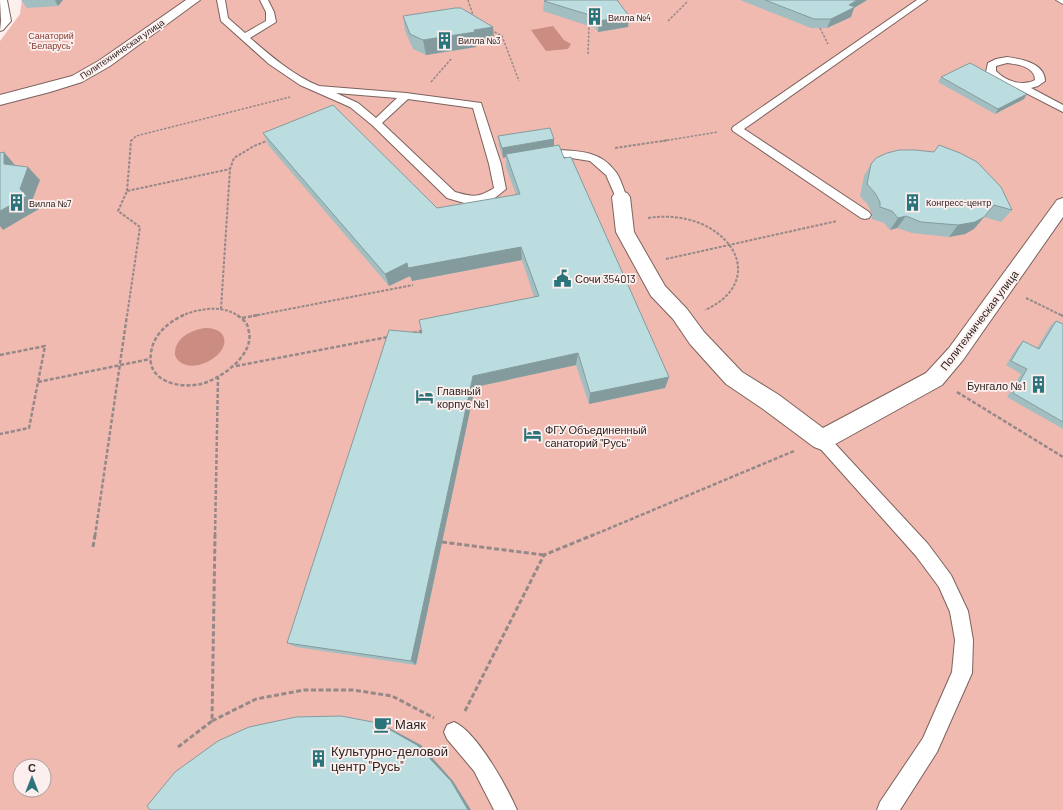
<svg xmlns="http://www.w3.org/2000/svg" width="1063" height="810" font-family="Barlow,sans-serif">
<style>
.green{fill:#f1bab1;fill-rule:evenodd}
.water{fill:#cb8c82}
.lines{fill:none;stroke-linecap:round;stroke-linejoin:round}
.lane-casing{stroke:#7c625d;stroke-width:2}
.street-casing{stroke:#7c625d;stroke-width:2}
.path-far3{stroke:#958987;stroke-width:1.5;stroke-dasharray:2.5 1.5;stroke-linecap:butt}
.path-far2{stroke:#958987;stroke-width:2;stroke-dasharray:3 1.5;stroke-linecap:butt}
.path-far1{stroke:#958987;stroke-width:2.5;stroke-dasharray:4 2;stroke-linecap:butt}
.path{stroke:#958987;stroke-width:3;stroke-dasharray:5 2.5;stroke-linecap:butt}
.lane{fill:#fff;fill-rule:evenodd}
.street{fill:#fff;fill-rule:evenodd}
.wall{fill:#a2bec1}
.shaded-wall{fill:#849b9d}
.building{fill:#bcdde0;stroke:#849b9d}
.labels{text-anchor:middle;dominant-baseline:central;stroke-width:3.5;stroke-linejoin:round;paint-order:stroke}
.far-poi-label{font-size:9px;fill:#2f2422;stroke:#fcefed;text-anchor:start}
.far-park-label{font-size:9px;fill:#86392f;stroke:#fcefed}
.far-street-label{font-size:9px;fill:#2f2422;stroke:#fcefed}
.poi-label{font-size:11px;fill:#2f2422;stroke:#fcefed;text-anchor:start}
.street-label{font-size:11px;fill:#2f2422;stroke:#fcefed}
.near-poi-label{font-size:13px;fill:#2f2422;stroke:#fcefed;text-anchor:start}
</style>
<rect width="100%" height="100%" fill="#fcefed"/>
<!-- green -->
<path class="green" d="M22 0H1063V810H0V41L20 14ZM20 766H44V790H20Z"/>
<!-- water -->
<g class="water">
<path d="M553 26 564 40 571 44 568 49 546 51 531 30Z"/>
<path d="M205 328C211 328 218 329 222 334 236 354 185 381 175 355 174 338 191 330 205 328Z"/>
</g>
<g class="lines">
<defs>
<g id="lane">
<path d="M0 0H7L11 21 3 30 0 31 1 21Z"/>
<path d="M217 0H225L228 18 245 33 266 21V12L260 0H268L274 12 276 22 250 38C272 57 293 75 319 86L406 93 481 103 501 164 506 189 491 201 471 205 447 198 372 125 350 107 300 85 269 64 221 21ZM336 93 397 98 376 118 358 103ZM408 99 473 108 489 164 494 188C478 198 473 197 455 192L382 123Z"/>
<path d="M917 0H927L744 129 869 212 871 215 869 218 865 219 861 218 733 131 732 129 733 127Z"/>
<path d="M1056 0H1063V4Z"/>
<path d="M1007 57C1021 59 1045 63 1045 81L1038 86 1031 88 1063 105V112L1016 88 997 82 986 72 988 63 996 59ZM1007 63C1017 64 1035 67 1035 80 1023 87 1005 81 996 71V66Z"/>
<path d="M559 150C581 151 601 152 615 171 621 178 623 189 627 197L625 200H617L606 175 590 161 559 156 543 160 539 158 537 156 539 154Z"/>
<path d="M822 433 827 435 928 544 951 575 968 611 973 640 972 673 937 752 900 810H877L880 802 923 738 952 672 955 640 950 612 939 587 916 556 817 445 814 440 817 435Z"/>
<path d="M454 722C477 732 507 787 517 810H494L474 771 447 739 444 732 447 725Z"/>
</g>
<g id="street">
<path d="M186 0H200L110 66 82 82 50 92 0 105V95L72 76 100 60Z"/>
<path d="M621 191 627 193 630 197 634 232 665 286 687 309 704 332 742 372 779 395 823 428 926 373 949 348 1057 200 1063 198V217L963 360 942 385 830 447 822 450 814 447 763 409 726 384 690 344 673 319 651 296 616 232 612 197 615 193Z"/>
</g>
</defs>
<!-- lane casing -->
<use href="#lane" class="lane-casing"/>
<!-- street casing -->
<use href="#street" class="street-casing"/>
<!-- path-far3 -->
<g class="path-far3">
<path d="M468 0 474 18"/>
<path d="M668 21 688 1"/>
<path d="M820 28 828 44"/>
<path d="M491 30 502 36 519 81"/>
<path d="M588 54 589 26"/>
<path d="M431 82 452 58"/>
<path d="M131 141 136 136 290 97"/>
<path d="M268 141 269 140"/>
<path d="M663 141 718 132"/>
</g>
<!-- path-far2 -->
<g class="path-far2">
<path d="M615 148 669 140"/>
<path d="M127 191 131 141 132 140"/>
<path d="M648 218C667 215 685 217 702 224 747 245 752 289 705 310"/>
<path d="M666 259 837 221"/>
<path d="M1026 298 1063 316"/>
<path d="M221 309 230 169 234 158 254 146 269 140"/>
<path d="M127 316 140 227 118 211 127 191 230 169"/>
<path d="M181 316C197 309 223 304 238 316"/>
<path d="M253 316 413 285"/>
</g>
<!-- path-far1 -->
<g class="path-far1">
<path d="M184 315C168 322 153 335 151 353 146 381 179 389 201 384 221 379 254 355 249 332 248 329 248 325 246 323 244 320 240 317 237 315"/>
<path d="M1061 315 1063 316"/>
<path d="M242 318 258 315"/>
<path d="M413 333 422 331"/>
<path d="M0 355 45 346 29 428 0 434"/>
<path d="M236 366 388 337"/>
<path d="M38 382 150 359"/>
<path d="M957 392 1063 457"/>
<path d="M95 536 127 315"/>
<path d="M215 536 218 378"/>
<path d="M591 536 794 451"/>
</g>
<!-- path -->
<g class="path">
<path d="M442 542 544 555"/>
<path d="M93 547 95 535"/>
<path d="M465 711 544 555 593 535"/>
<path d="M212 721 256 699 304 690H353L392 696 434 718"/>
<path d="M178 747 212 721 215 535"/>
</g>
<!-- lane -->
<use href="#lane" class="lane"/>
<!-- street -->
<use href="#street" class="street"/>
</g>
<!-- wall -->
<g class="wall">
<path d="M21 0H63L58 6 27 8Z"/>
<path d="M740 0H867L854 8 851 17 827 28H811Z"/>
<path d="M544 1 629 16 628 27 598 32 595 28 543 11Z"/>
<path d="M403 16 493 27 494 41 476 44V47L426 55 413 49 405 31Z"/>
<path d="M941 77 1024 99 995 114 938 82Z"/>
<path d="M263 133 437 208 516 195 506 167V157L503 158 499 146 498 136 554 139V145L564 158 669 377 665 388 589 404 576 365 475 387 416 665 296 647 287 643 422 333 534 297 522 260 412 281 410 276 389 286 269 146Z"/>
<path d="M871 164 1012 210 1001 222 984 217 974 229 965 234 949 237 912 233 897 228 890 230 884 223 872 219V214L868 205 860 196 864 176Z"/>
<path d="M1056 321 1063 324V429L1007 397 1021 374 1006 365 1018 346 1023 341 1037 348 1051 325Z"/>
</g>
<!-- shaded-wall -->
<g class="shaded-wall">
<path d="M55 0H63L58 6Z"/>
<path d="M857 0H867L854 8 851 17 827 28 831 19 849 5Z"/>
<path d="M629 16 628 27 598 32 599 21Z"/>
<path d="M493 27 494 41 476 44V47L426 55 423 40Z"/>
<path d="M1027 94 1024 99 995 114 998 109Z"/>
<path d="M554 139V149L506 154V157L503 158 502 148Z"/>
<path d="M4 152 15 165 4 164Z"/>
<path d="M28 167 40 180 32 201 39 209 3 230 0 226V211Z"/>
<path d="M906 216 897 228 890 230 898 218Z"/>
<path d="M984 217 974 229 965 234 949 237 958 225Z"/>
<path d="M521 247 522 260 412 281 410 276 389 286 385 274 407 263Z"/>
<path d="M578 353 576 365 475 387 416 665 411 661 473 376Z"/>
<path d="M669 377 665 388 589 404 590 393Z"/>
<path d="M378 723 382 724 421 745 453 781 471 810H468Z"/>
</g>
<!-- building -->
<g class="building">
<path d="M548 0H617L629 16 599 21 596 17 544 1Z"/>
<path d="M765 0H857L849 5 855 7 831 19H814Z"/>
<path d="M455 8H461L493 27 474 30 475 32 423 40 410 34 403 16Z"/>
<path d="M970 63 1027 94 998 109 941 77Z"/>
<path d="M333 105 437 208 520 194 506 154 559 145 564 158 571 157 669 377 590 393 578 353 473 376 411 661 287 643 389 330 422 333 419 320 539 296 521 247 408 268 407 263 385 274 263 133Z"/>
<path d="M550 128 554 139 502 148 498 136Z"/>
<path d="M939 145 960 153 977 162 1001 187 1012 210 994 205 984 217 975 222 958 225 921 222 906 216 898 218 892 211 880 207V202L875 193 867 184 871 164 876 158 887 153 899 150H915L934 152Z"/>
<path d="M4 152V164L28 167 20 189 27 196 0 211V153Z"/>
<path d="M1056 321 1063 324V422L1013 393 1027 369 1011 361 1023 341 1039 349Z"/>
<path d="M341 716 378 723 417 745 451 781 468 810H150L147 806 175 772 218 741 249 727 296 717Z"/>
</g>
<!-- icons -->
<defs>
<symbol id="building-bare" viewBox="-9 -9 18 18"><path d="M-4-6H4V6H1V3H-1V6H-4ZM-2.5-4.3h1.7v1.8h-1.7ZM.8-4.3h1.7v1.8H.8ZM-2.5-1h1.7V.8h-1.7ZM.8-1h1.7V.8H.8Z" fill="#2b747b" stroke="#fcefed" stroke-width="2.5" paint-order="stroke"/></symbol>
<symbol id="civic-bare" viewBox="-9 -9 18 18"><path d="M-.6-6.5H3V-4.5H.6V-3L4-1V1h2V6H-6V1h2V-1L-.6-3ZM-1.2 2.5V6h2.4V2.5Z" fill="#2b747b" stroke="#fcefed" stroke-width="2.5" paint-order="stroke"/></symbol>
<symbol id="hotel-bare" viewBox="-9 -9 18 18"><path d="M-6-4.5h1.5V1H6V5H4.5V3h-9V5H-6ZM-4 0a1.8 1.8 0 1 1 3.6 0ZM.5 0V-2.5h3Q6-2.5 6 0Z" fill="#2b747b" stroke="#fcefed" stroke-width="2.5" paint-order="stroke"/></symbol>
<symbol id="cafe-bare" viewBox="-9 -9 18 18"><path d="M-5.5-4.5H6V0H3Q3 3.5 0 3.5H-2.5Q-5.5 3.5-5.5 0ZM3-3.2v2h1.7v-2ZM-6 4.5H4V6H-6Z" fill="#2b747b" stroke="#fcefed" stroke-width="2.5" paint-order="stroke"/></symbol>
</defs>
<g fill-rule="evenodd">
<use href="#building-bare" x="582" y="4" width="25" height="25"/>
<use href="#building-bare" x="432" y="28" width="25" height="25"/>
<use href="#building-bare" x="900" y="190" width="25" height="25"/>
<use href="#building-bare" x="4" y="190" width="25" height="25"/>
<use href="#civic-bare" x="550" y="266" width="25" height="25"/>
<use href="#building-bare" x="1026" y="372" width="25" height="25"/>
<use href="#hotel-bare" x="412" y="384" width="25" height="25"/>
<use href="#hotel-bare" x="520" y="422" width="25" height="25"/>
<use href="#cafe-bare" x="370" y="712" width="25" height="25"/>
<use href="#building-bare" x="306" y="746" width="25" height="25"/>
</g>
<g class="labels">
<!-- far-poi labels -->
<g class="far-poi-label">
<text x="608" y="17">Вилла №4</text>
<text x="458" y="40">Вилла №3</text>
<text x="926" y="202">Конгресс-центр</text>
<text x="29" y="203">Вилла №7</text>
</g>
<!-- far-park labels -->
<g class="far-park-label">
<text x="51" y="35">Санаторий<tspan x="51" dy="10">"Беларусь"</tspan></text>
</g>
<!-- far-street labels -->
<g class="far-street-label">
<text transform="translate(122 49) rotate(-34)">Политехническая улица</text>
</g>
<!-- poi labels -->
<g class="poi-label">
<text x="575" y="278">Сочи 354013</text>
<text x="1026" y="385" text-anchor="end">Бунгало №1</text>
<text x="437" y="390">Главный<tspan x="437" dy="13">корпус №1</tspan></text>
<text x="545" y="429">ФГУ Объединенный<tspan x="545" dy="13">санаторий "Русь"</tspan></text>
</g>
<!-- street labels -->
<g class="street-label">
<text transform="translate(979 320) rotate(-53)">Политехническая улица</text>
</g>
<!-- near-poi labels -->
<g class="near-poi-label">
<text x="395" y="724">Маяк</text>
<text x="331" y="751">Культурно-деловой<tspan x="331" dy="15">центр "Русь"</tspan></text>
</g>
</g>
<!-- north arrow -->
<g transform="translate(32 778)"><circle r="19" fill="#fcefed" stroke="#aa9e9c"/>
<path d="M0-3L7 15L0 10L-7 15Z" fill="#2b747b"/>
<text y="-6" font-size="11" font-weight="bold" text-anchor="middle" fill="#2f2422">С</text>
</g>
</svg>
